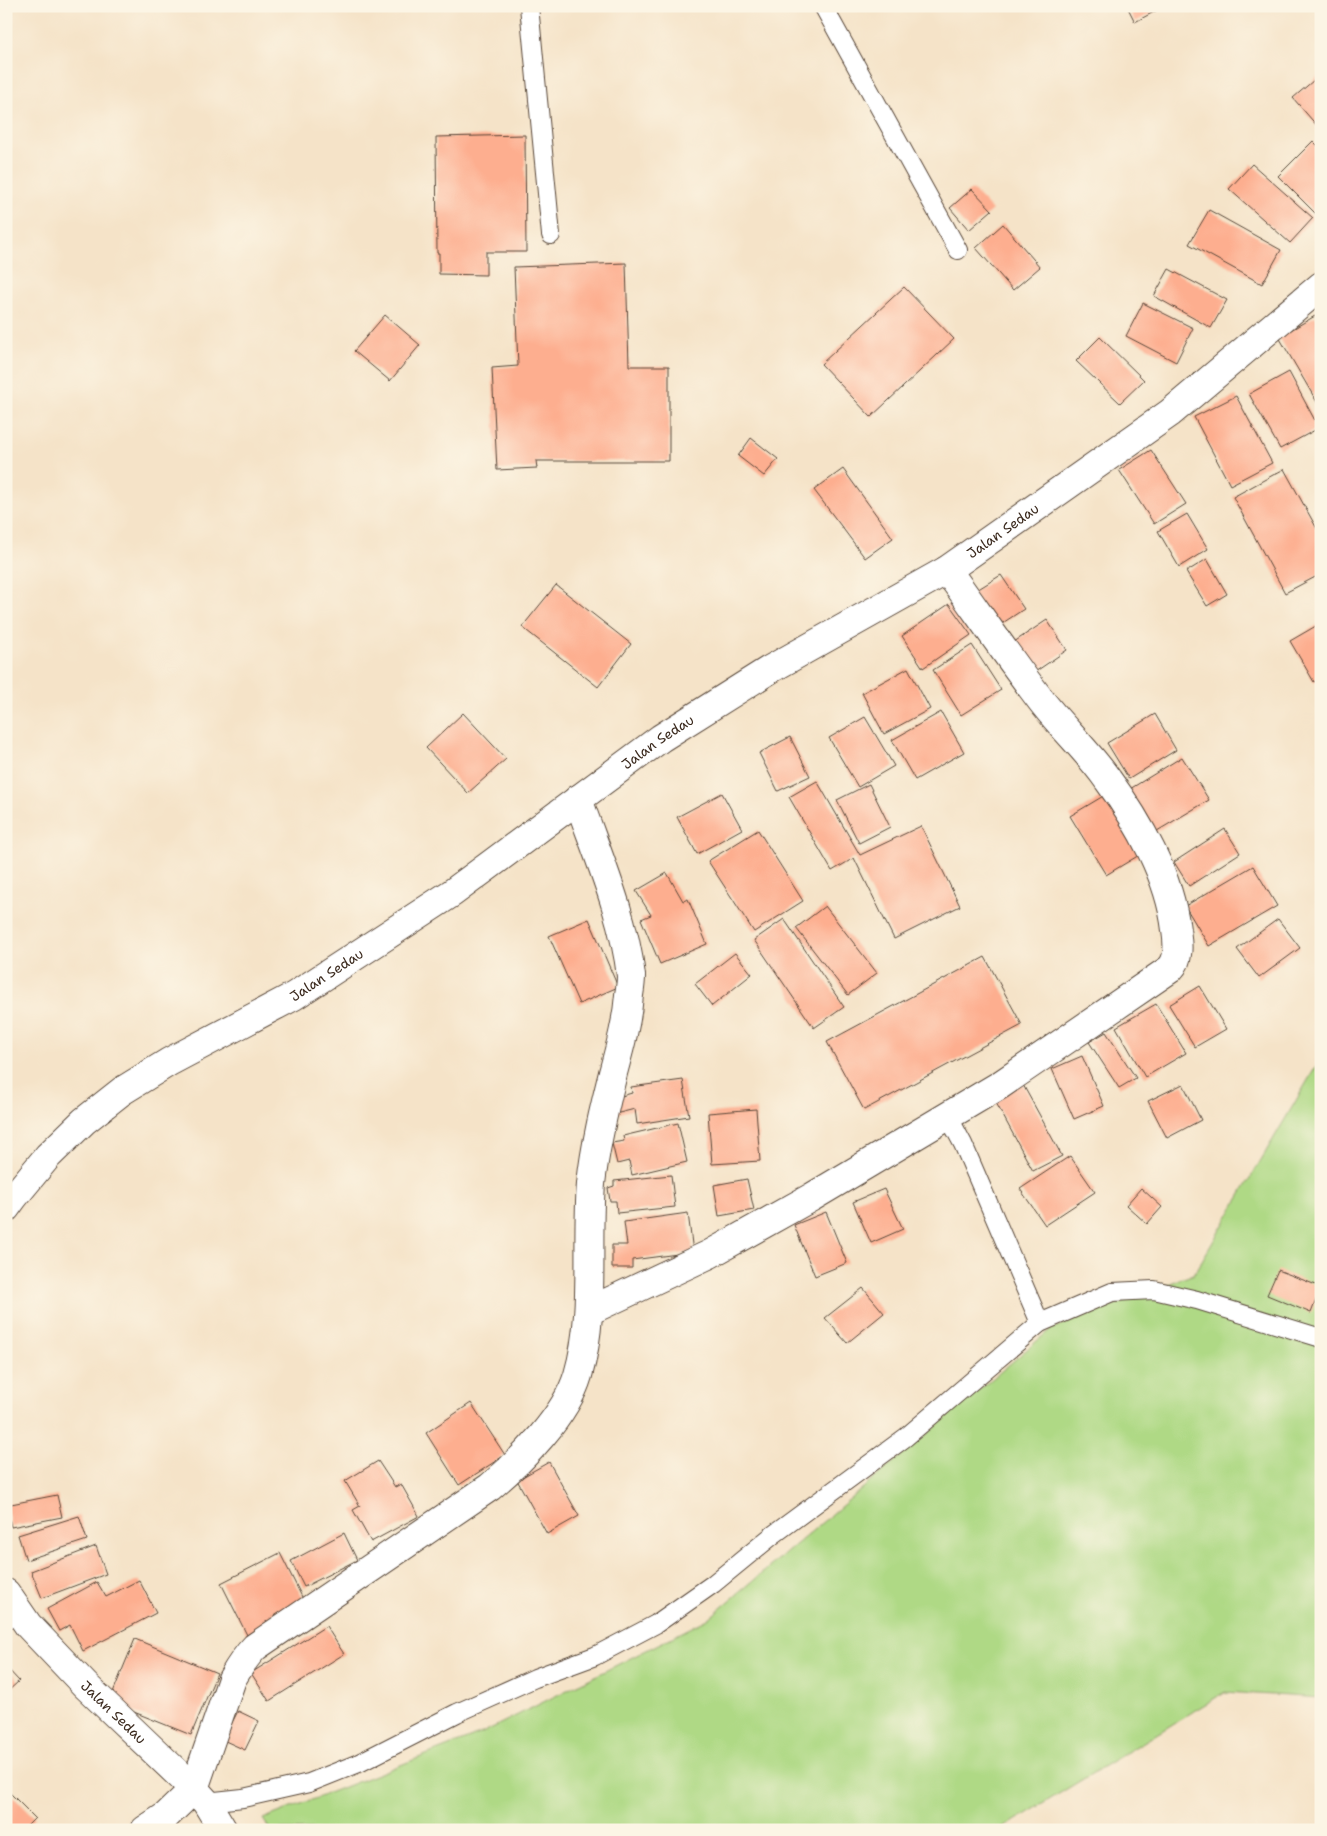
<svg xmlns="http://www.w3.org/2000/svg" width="1327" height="1836" font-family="'Shantell Sans',sans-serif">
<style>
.green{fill:#afd985;stroke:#758252}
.building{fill:#fdae8f}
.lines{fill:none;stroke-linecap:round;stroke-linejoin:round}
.service-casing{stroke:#574638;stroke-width:20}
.minor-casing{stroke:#574638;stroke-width:30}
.service{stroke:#fff;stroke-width:18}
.minor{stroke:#fff;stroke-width:28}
.labels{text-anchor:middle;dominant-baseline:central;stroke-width:4.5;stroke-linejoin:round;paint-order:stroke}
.street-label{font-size:14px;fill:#3b2a1e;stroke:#fcf5e5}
</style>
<rect width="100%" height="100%" fill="#fcf5e5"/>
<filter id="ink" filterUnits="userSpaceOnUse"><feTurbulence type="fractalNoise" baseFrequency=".02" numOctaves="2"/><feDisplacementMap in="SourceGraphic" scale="10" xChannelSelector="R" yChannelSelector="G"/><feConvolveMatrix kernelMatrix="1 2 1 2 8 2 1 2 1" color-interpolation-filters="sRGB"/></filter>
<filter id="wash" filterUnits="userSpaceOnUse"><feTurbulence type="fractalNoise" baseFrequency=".0096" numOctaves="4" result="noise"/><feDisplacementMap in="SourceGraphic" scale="20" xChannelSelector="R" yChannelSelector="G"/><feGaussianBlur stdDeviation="1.12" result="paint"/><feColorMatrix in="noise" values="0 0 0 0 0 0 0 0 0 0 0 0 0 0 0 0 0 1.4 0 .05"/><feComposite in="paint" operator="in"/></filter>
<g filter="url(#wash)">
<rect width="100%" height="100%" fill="#f5e3c8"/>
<!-- green -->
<path class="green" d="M1321 1058V1698L1225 1692 1000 1830H270L263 1819 482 1733 708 1619 1051 1329 1194 1274Z"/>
<g id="blocks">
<!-- building -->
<g class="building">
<path d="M1127 6H1165L1135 22Z"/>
<path d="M1321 74V127L1319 128 1293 98Z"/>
<path d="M525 135 526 252H486V275L439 274V253H437L436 137Z"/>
<path d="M1313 141 1321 149V210L1316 214 1278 176Z"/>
<path d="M1252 164 1313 218 1290 243 1229 189Z"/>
<path d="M972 189 992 210 969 230 950 208Z"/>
<path d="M1209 210 1281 250 1262 284 1189 244Z"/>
<path d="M1003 224 1040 267 1013 290 976 248Z"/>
<path d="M626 263 629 366H669V461H536L537 468 497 470 492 368 518 366 514 267Z"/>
<path d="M1169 269 1227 300 1211 328 1154 296Z"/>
<path d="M904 287 954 339 871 417 821 364Z"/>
<path d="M1143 303 1193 328 1176 362 1126 336Z"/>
<path d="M385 315 420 345 390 381 354 351Z"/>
<path d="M1315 316 1321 326V409L1279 337Z"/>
<path d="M1100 337 1144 380 1120 403 1076 361Z"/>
<path d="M1289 372 1319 428 1280 449 1249 394Z"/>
<path d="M1236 396 1272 463 1230 485 1194 417Z"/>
<path d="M751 438 778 459 764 476 738 456Z"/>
<path d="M1151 450 1186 504 1154 524 1119 470Z"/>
<path d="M843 469 893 538 865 558 814 490Z"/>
<path d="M1284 469 1321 536V574L1285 593 1233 497Z"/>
<path d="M1187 514 1208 549 1179 567 1158 531Z"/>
<path d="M1207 559 1227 594 1207 606 1186 572Z"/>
<path d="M1001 575 1024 609 995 628 972 593Z"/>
<path d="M556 585 631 644 598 687 522 627Z"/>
<path d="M949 604 971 635 923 668 902 636Z"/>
<path d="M1047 620 1067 650 1032 674 1011 644Z"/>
<path d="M1321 623V678L1314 682 1290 641Z"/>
<path d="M972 645 1001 690 961 715 933 670Z"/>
<path d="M908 668 930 709 884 734 862 693Z"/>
<path d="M941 712 964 752 915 780 892 740Z"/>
<path d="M463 713 506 759 468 793 426 748Z"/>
<path d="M1155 714 1176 750 1129 779 1107 743Z"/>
<path d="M865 717 894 766 858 787 829 738Z"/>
<path d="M790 737 810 776 778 791 759 753Z"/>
<path d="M1182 757 1209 800 1152 834 1125 792Z"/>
<path d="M817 781 860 855 921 826 960 906 894 939 854 858 832 871 789 797Z"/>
<path d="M869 784 890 827 859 843 837 800Z"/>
<path d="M1110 792 1146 851 1106 875 1070 816Z"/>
<path d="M722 793 742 829 697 854 677 817Z"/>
<path d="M1225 829 1240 853 1189 886 1174 862Z"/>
<path d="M758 830 803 901 754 932 708 861Z"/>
<path d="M1253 866 1277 906 1209 946 1185 906Z"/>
<path d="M667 873 683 901 688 899 707 944 660 964 641 919 651 915 636 891Z"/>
<path d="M825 906 877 973 848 995 796 928Z"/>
<path d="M589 919 618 987 579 1004 549 936Z"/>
<path d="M784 919 844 1007 814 1028 754 940Z"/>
<path d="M1278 919 1300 948 1259 978 1237 949Z"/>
<path d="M735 953 752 974 712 1006 695 984Z"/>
<path d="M985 957 1022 1025 864 1110 827 1042Z"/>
<path d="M1200 986 1226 1029 1195 1047 1169 1005Z"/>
<path d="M1156 1004 1186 1053 1145 1077 1116 1027Z"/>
<path d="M1106 1032 1136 1078 1119 1088 1089 1042Z"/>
<path d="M1082 1056 1104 1106 1074 1119 1052 1069Z"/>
<path d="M683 1080 689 1116 637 1124 635 1109 615 1114 611 1099 632 1093 631 1087Z"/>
<path d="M1022 1083 1062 1156 1033 1171 994 1099Z"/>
<path d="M1183 1084 1201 1120 1167 1138 1148 1101Z"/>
<path d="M756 1109 760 1161 712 1164 708 1113Z"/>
<path d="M678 1123 687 1162 632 1175 629 1161 617 1164 612 1143 624 1141 623 1136Z"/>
<path d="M1070 1156 1095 1192 1045 1225 1020 1189Z"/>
<path d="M671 1175 675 1207 617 1213 616 1201H610L608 1188 614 1186V1181Z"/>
<path d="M747 1179 754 1210 719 1216 714 1185Z"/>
<path d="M1141 1188 1162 1207 1147 1224 1126 1205Z"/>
<path d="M884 1189 903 1229 871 1243 853 1202Z"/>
<path d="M826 1212 847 1263 815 1276 794 1225Z"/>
<path d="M688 1213 693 1252 632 1260V1268H612V1245H627L624 1222Z"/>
<path d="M1278 1270 1321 1287 1311 1313 1267 1295Z"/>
<path d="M863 1288 884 1313 847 1343 825 1318Z"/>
<path d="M471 1403 505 1455 459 1485 426 1433Z"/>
<path d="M378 1461 395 1487 401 1484 419 1516 371 1542 353 1510 360 1506 345 1481Z"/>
<path d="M549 1462 579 1516 547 1534 517 1480Z"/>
<path d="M57 1495 62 1517 11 1527 6 1505Z"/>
<path d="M79 1516 87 1540 26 1560 18 1535Z"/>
<path d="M344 1533 357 1560 304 1587 291 1561Z"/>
<path d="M96 1546 106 1574 42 1598 31 1571Z"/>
<path d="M280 1553 306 1605 247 1635 221 1583Z"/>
<path d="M139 1580 156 1613 83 1651 70 1625 59 1631 47 1609 97 1582 106 1597Z"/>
<path d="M326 1626 344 1654 269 1701 251 1673Z"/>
<path d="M135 1639 217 1673 191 1735 109 1702Z"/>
<path d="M6 1667 19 1681 6 1693Z"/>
<path d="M238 1711 259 1721 245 1750 223 1740Z"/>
<path d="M6 1789 35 1818 23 1830H6Z"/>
</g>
</g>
</g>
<g filter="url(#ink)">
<use href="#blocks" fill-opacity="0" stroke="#574638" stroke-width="1"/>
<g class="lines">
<defs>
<g id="service">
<path d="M529 6 551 235"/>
<path d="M823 6 958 250"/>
<path d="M948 1116 963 1144 1040 1323"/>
<path d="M206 1802 243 1798 309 1783 359 1763 457 1713 535 1678 595 1656 656 1624 713 1584 773 1535 906 1437 1040 1323 1112 1292 1154 1290 1197 1300 1321 1338"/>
</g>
<g id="minor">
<path id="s1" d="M6 1208 14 1197 48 1156 84 1121 122 1091 169 1062 294 996 452 893 661 738 769 670 947 570 1170 413 1321 286"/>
<path d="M589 1311 710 1254 812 1197 1000 1085 1170 969C1180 959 1178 943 1176 930 1170 877 1139 822 1108 780 1088 751 1061 727 1040 699 1008 657 978 613 947 570"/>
<path id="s2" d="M6 1593 28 1625 85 1685 194 1789 206 1802 223 1830"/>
<path d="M145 1830 166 1816 194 1789 232 1679C239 1667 245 1657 255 1647L490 1487C522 1460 566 1416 578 1375 596 1313 586 1247 591 1184 595 1146 604 1109 613 1073 620 1047 627 1022 629 995 630 989 631 982 631 976 624 915 598 856 578 799"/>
</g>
</defs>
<!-- service casing -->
<use href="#service" class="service-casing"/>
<!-- minor casing -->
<use href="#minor" class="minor-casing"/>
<!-- service -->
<use href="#service" class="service"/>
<!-- minor -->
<use href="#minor" class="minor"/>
</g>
</g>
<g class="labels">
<!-- street labels -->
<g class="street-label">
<text stroke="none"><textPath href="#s1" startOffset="1211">Jalan Sedau</textPath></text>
<text stroke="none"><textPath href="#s1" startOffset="806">Jalan Sedau</textPath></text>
<text stroke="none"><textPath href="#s1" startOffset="401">Jalan Sedau</textPath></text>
<text stroke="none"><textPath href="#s2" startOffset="161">Jalan Sedau</textPath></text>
</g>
</g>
<!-- margin -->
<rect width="1327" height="1836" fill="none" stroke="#fcf5e5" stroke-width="25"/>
</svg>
